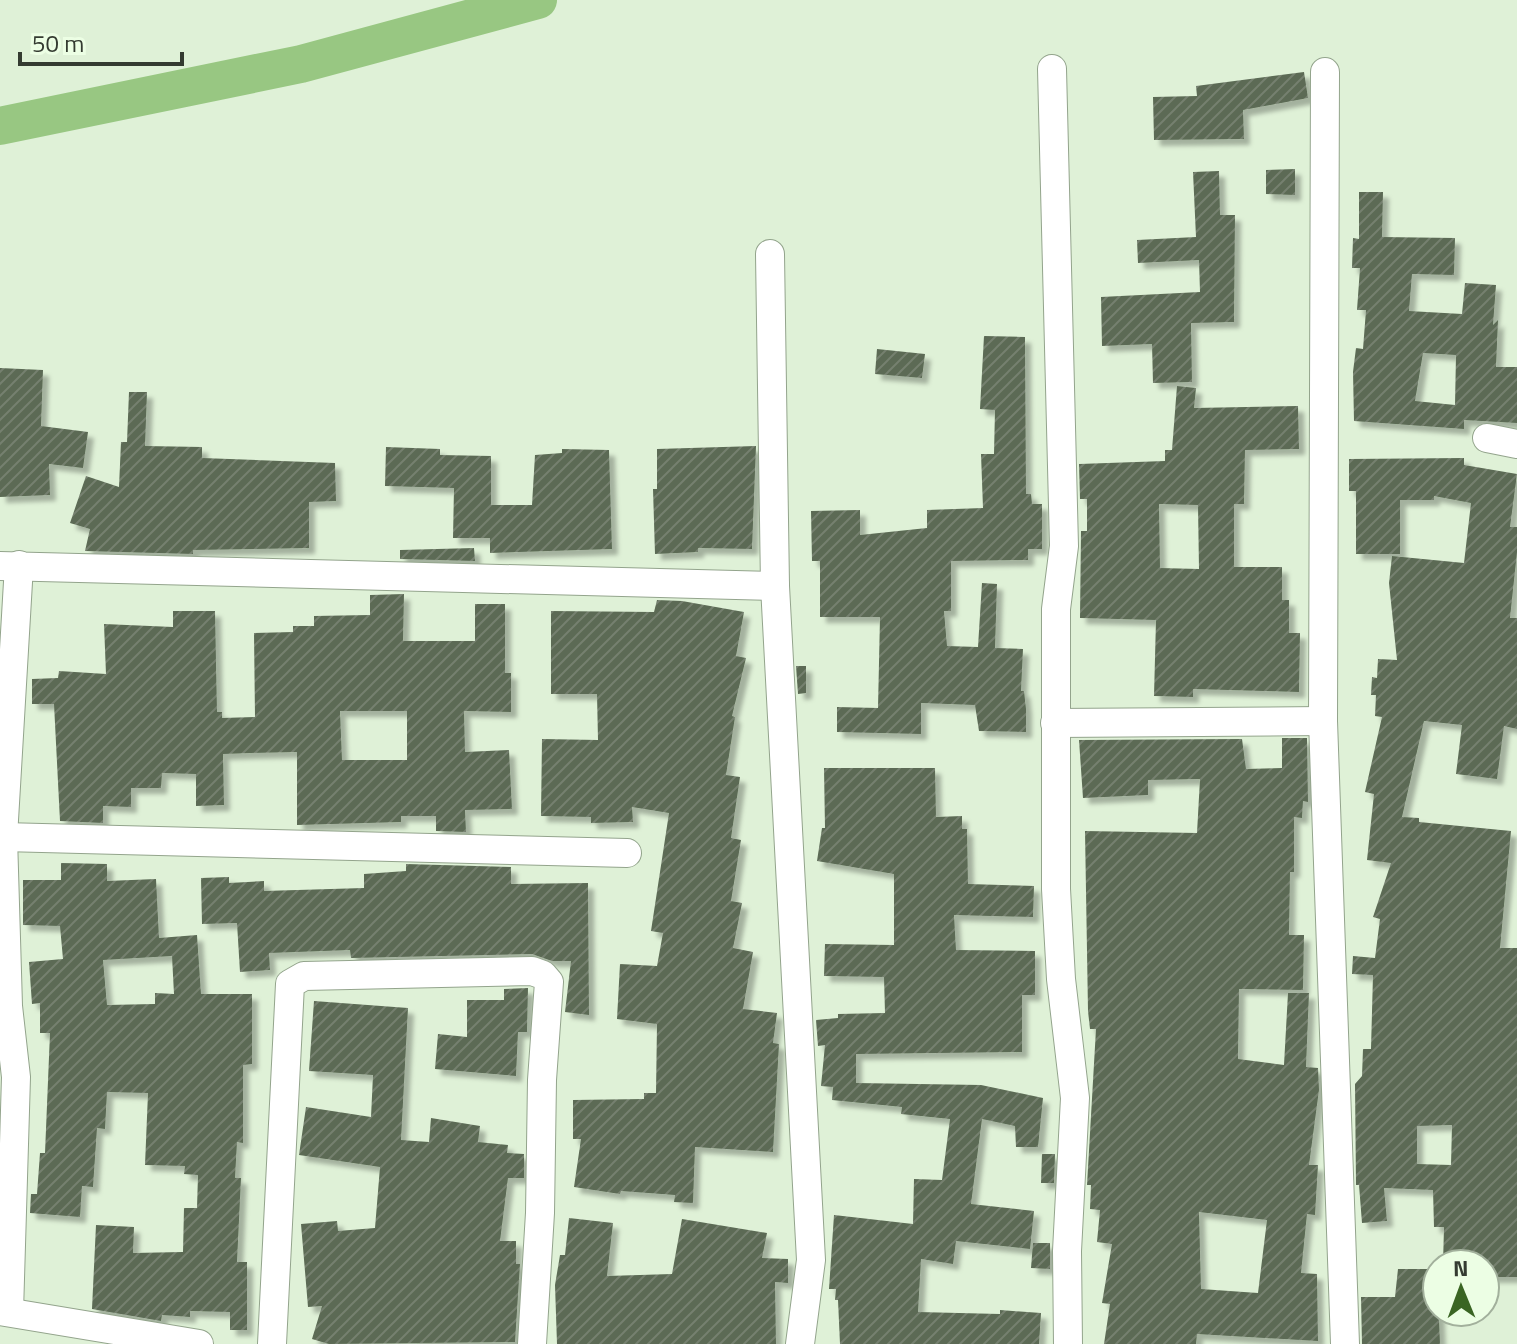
<svg xmlns="http://www.w3.org/2000/svg" width="1517" height="1344" font-family="'Titillium Web',sans-serif">
<style>
.lines{fill:none;stroke-linecap:round;stroke-linejoin:round}
.river{stroke:#98c782;stroke-width:38}
.building{fill:url(#building-hatch);fill-rule:evenodd;filter:url(#shadow)}
.minor-casing{stroke:#93a48c;stroke-width:30}
.minor{stroke:#fff;stroke-width:28}
</style>
<defs>
<pattern id="building-hatch" width="6" height="6" patternUnits="userSpaceOnUse" patternTransform="scale(2)"><rect width="6" height="6" fill="#5b6a54"/><path d="M-1 1l2-2M0 6l6-6M5 7l2-2" fill="none" stroke="#75806f"/></pattern>
<filter id="shadow"><feDropShadow dx="6" dy="6" stdDeviation="2" flood-color="#0004"/></filter>
</defs>
<rect width="100%" height="100%" fill="#dff1d7"/>
<g class="lines">
<!-- river -->
<path class="river" d="M0 126 301 64 538 0"/>
</g>
<!-- building -->
<g class="building">
<path d="M1304 72 1308 98 1243 110 1244 139 1154 140 1153 97 1197 96 1196 86Z"/>
<path d="M1295 169V195L1266 194V170Z"/>
<path d="M1219 171 1220 215H1235L1234 322 1191 323 1192 382 1153 383 1152 344 1102 346 1101 297 1200 292 1199 260 1138 263 1137 240 1196 237 1193 172Z"/>
<path d="M1359 192H1383L1382 237 1455 238 1454 275 1412 274 1409 311 1462 314 1465 283 1496 285 1493 325 1498 320 1496 367H1517V423L1464 420V429L1354 421 1353 372 1356 348 1363 349 1366 310H1357L1360 268H1352L1353 238 1359 239ZM1423 353 1456 355 1455 405 1415 401Z"/>
<path d="M984 336 1025 337 1026 494H1031L1032 504H1042V549H1028V560L951 561V611H944L947 646 978 647 982 583 997 584 995 648 1023 649 1021 691H1024L1026 709V732L979 731 975 705 921 703V734L837 732V707L878 708 880 617H820V561H812L811 511 860 510V535L927 528V510L983 508 981 454H994L995 410 980 409Z"/>
<path d="M877 349 925 354 922 378 875 374Z"/>
<path d="M0 368 43 370 41 426 88 432 83 468 49 464 50 495 0 497Z"/>
<path d="M1177 386 1196 388 1194 408 1298 406 1299 449 1245 450 1244 504H1234V567H1282V600H1289V633H1300L1299 692 1193 689V697L1154 696 1156 620 1080 618 1081 531H1087V499H1080L1079 464 1165 461V450H1172ZM1159 504 1198 505 1199 569 1160 568Z"/>
<path d="M129 392H147L145 446 202 447V458L335 463 336 501 309 502V548L193 550V554L85 551 90 529 70 523 86 476 119 487 121 442H127Z"/>
<path d="M756 446 752 549 698 548V552L655 554 653 489H657V449Z"/>
<path d="M386 447 440 449V455L491 456V505H532L535 455 562 453V449L609 450 612 549 490 553V538H453L454 488 385 486Z"/>
<path d="M1464 458V465L1517 474 1510 527H1517V552L1510 618H1517V729L1504 726 1497 779 1456 774 1462 725 1424 721 1402 817 1419 818V822L1511 831 1500 948H1517V1277H1485V1264H1443L1444 1227H1434L1433 1190 1384 1188 1387 1221 1362 1223 1359 1185H1356L1355 1084 1362 1076 1363 1049H1371L1373 975 1352 974 1353 956 1375 958 1380 919 1373 917 1391 863 1367 860 1374 794 1365 792 1382 717 1375 716 1376 695H1371L1372 677 1377 678 1378 659 1397 660 1389 583 1392 556 1464 563 1471 503 1434 496V500H1400V554H1356V491H1349V459ZM1452 1125 1451 1165 1417 1164V1126Z"/>
<path d="M474 548 475 561 400 559V550Z"/>
<path d="M404 594 403 641H475V604H505V673H511V712L464 711 465 752 509 750 512 809 465 810 466 832 436 831V816H401V822L297 825V752L251 753 223 754 224 805 196 806V774L162 773 161 788H131V807L103 806V823L60 821 54 704H32V679L58 678 59 671 106 674 104 624 173 627V611H215L217 712H222V718L255 717 254 633 293 632V626H314V616L370 615V595ZM340 711H407V760H342Z"/>
<path d="M657 600 682 601 744 612 736 656 746 658 732 716 735 717 726 775 740 777 731 838 741 840 731 901 742 903 733 948 753 952 743 1009 777 1013 773 1043 779 1044 773 1152 695 1147 693 1203 674 1202 675 1195 621 1191 620 1194 574 1187 581 1139H573V1100L644 1099V1093H656L657 1024 617 1019 620 964 657 966 663 933 651 931 669 813 632 807 633 822 591 823V817L541 816 542 739 598 740 597 694H551V611L654 612Z"/>
<path d="M796 666H806V693L798 694Z"/>
<path d="M1282 738H1307L1308 802 1303 801 1302 818 1294 817V872H1290L1289 935H1304L1303 990 1239 989 1238 1059 1284 1065 1288 993H1309L1306 1067 1318 1068 1319 1090 1309 1165H1318L1315 1215 1307 1214 1301 1273 1317 1274 1318 1341 1197 1334 1196 1344H1104L1110 1304 1102 1303 1112 1244 1097 1242 1100 1210 1090 1209 1091 1185H1087L1096 1029H1090L1088 1011 1085 831 1197 833 1200 779 1148 780V795L1083 798 1079 740 1242 739 1246 769 1282 768ZM1199 1212 1267 1220 1258 1293 1201 1289Z"/>
<path d="M824 768H935L936 817 962 816V829H967L968 884 1034 886 1033 917 954 915 956 950 1035 951V995H1022V1052L856 1054V1083L981 1085 1043 1098 1038 1147H1016L1015 1126 982 1119 971 1204 1034 1211 1030 1249 956 1241 953 1264 921 1259 918 1312 1000 1314V1310L1041 1313 1039 1344H840L838 1300H835L836 1289H829L834 1215 913 1224 914 1179 942 1180 950 1119 901 1114 902 1107 832 1100 833 1087 821 1086 825 1045 818 1046 816 1020 838 1018V1014L885 1013 884 977 824 976 825 944 894 945V874L817 861 822 828H825Z"/>
<path d="M61 863 107 864V881L156 879 159 938 197 935 201 994H252V1064L243 1065V1143L237 1142 235 1178H241L237 1262H247V1330H230V1312L190 1311V1317L162 1315 161 1321 92 1309 96 1225 134 1227 133 1253 183 1252 184 1208H197L198 1175 184 1174 185 1166 145 1165 148 1093 107 1092 105 1129 97 1128 93 1187 82 1186 80 1217 30 1213 31 1194H37L40 1153H45L50 1033H40V1003L32 1004 29 962 63 959 60 926 23 925V880H61ZM172 956 174 994 155 993V1004L107 1005 103 960Z"/>
<path d="M406 864 511 867V884L588 883 589 1015 565 1012 571 961H552L532 954 351 958 350 950 269 953 270 970 240 972 237 923 202 924 201 878 229 877V883L264 881V891L364 888V874L406 871Z"/>
<path d="M528 988 527 1032H518L516 1076 435 1069 438 1034 467 1037V1000H504V989Z"/>
<path d="M314 1001 408 1008 401 1140 429 1142 431 1118 480 1126 478 1142 508 1145 507 1153 524 1154V1178H508L500 1241H516V1264H520L515 1342 329 1344 312 1339 322 1306 308 1307 301 1224 337 1221 338 1231 375 1228 380 1167 299 1155 306 1107 371 1117 373 1075 309 1071Z"/>
<path d="M1042 1154H1055L1054 1183H1041Z"/>
<path d="M569 1218 613 1223 607 1276 672 1274 682 1219 767 1233 762 1258 788 1259V1283L775 1282 776 1344H557L555 1285 560 1255H565Z"/>
<path d="M1033 1243H1050V1269L1031 1268Z"/>
<path d="M1398 1269H1437L1440 1344H1362L1361 1297H1395Z"/>
</g>
<g class="lines">
<defs>
<g id="minor">
<path d="M1052 69 1064 546 1056 609V889L1061 979 1075 1098 1067 1251 1068 1344"/>
<path d="M1325 72 1323 721 1345 1344"/>
<path d="M770 254 775 586 811 1260 800 1344"/>
<path d="M1487 438 1517 444"/>
<path d="M0 566 775 586"/>
<path d="M1055 723 1323 721"/>
<path d="M3 837 627 853"/>
<path d="M0 1311 199 1344"/>
<path d="M9 1312 16 1077 8 1006 3 837 19 565"/>
<path d="M272 1344 290 984 304 976 532 971 543 975 549 982 542 1080 540 1213 532 1344"/>
</g>
</defs>
<!-- minor casing -->
<use href="#minor" class="minor-casing"/>
<!-- minor -->
<use href="#minor" class="minor"/>
</g>
<!-- north arrow -->
<g transform="translate(1461 1288) rotate(359)"><circle r="38" fill="#ecfee4" stroke="#a2b09c" stroke-width="2"/>
<path d="M0-6L14 30L0 20L-14 30Z" fill="#3a6523"/>
<text y="-12" font-size="22" font-weight="bold" text-anchor="middle" fill="#343b31">N</text>
</g>
<!-- scale -->
<path d="M20 52v12h162v-12" fill="none" stroke="#343b31" stroke-width="4"/>
<text x="32" y="52" font-size="24" fill="#343b31" stroke="#ecfee4" stroke-width="6" paint-order="stroke">50 m</text>
</svg>
